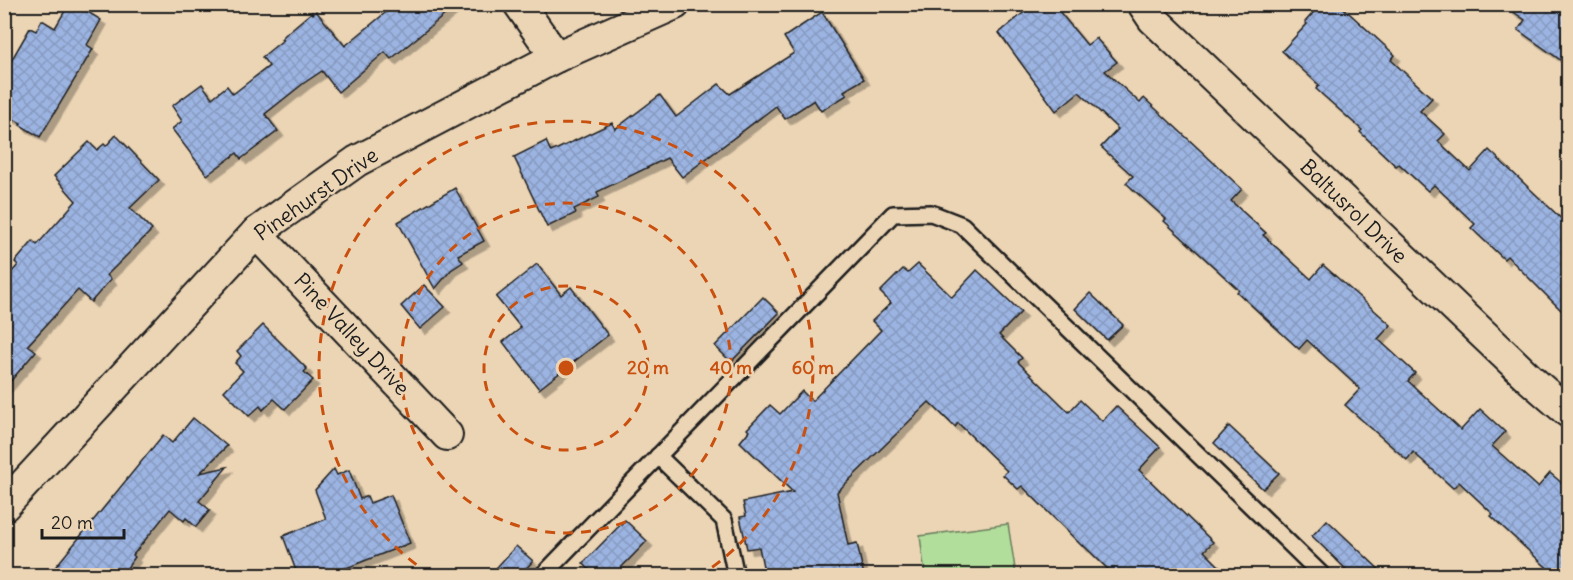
<svg xmlns="http://www.w3.org/2000/svg" width="1573" height="580" font-family="Delius,sans-serif">
<style>
.garden{fill:#b2de9c;stroke:#677d5c;stroke-width:1.5}
.building{fill:url(#building-cross-hatch);stroke:#1c1c1c;stroke-width:1.5;filter:url(#shadow)}
.lines{fill:none;stroke-linecap:round;stroke-linejoin:round}
.service-casing{stroke:#1c1c1c;stroke-width:20}
.minor-casing{stroke:#1c1c1c;stroke-width:34}
.service{stroke:#ecd5b5;stroke-width:15}
.minor{stroke:#ecd5b5;stroke-width:30}
.ring{fill:none;stroke:#c9500e;stroke-width:3;stroke-dasharray:10 8}
.labels{text-anchor:middle;dominant-baseline:central;stroke-width:5;stroke-linejoin:round;paint-order:stroke}
.street-label{font-size:21px;fill:#1c1c1c;stroke:#ecd5b5}
.centre{fill:#c9500e;stroke:#ecd5b5;stroke-width:3}
.ring-label{font-size:18px;text-anchor:middle;font-weight:bold;fill:#c9500e;stroke:#ecd5b5;stroke-width:5;stroke-linejoin:round;paint-order:stroke}
</style>
<defs>
<pattern id="building-cross-hatch" width="8" height="8" patternUnits="userSpaceOnUse" patternTransform="scale(1.5)"><rect width="8" height="8" fill="#9cb4e1"/><path d="M0 0l8 8M0 8l8-8" fill="none" stroke="#869ac0"/></pattern>
<filter id="shadow"><feDropShadow dx="5.5" dy="5.5" stdDeviation="0" flood-color="#0004"/></filter>
</defs>
<rect width="100%" height="100%" fill="#ecd5b5"/>
<filter id="ink" filterUnits="userSpaceOnUse"><feTurbulence type="fractalNoise" baseFrequency=".0167" numOctaves="2"/><feDisplacementMap in="SourceGraphic" scale="12" xChannelSelector="R" yChannelSelector="G"/><feConvolveMatrix kernelMatrix="1 2 1 2 8 2 1 2 1" color-interpolation-filters="sRGB"/></filter>
<g filter="url(#ink)">
<!-- garden -->
<path class="garden" d="M1008 524 1016 575H925L920 536Z"/>
<!-- building -->
<g class="building">
<path d="M69 4H75L101 20 87 45 93 49 40 137 20 125 21 123 4 114V73L30 28 36 31 42 20 55 28Z"/>
<path d="M396 4H458L391 59 385 52 338 92 322 71 304 83 265 114 278 131 241 159 237 153 207 175 172 129 182 121 172 106 202 84 212 98 227 86 233 94 269 66 262 57 283 40 281 39 287 33 312 12 313 14 316 11 345 46Z"/>
<path d="M1034 4H1053L1087 45 1096 38 1117 62 1105 71 1140 103 1144 98 1242 189 1231 201 1266 233 1263 235 1311 279 1323 265 1391 325 1378 339 1415 373 1408 381 1461 430 1480 409 1505 432 1492 446 1538 487 1550 473 1569 489V576H1556L1491 516 1493 514 1459 482 1453 488 1413 452 1407 460 1345 405 1360 389 1307 340 1299 349 1237 292 1239 290 1164 221 1166 219 1126 183 1133 176 1101 147 1118 129 1079 92 1056 111 999 33Z"/>
<path d="M1321 4H1339L1395 55 1391 60 1432 98 1420 111 1445 134 1438 141 1470 171 1489 150 1569 226V318L1507 256 1504 259 1471 228 1475 224 1434 185 1428 191 1399 164 1396 166 1360 132 1362 130 1316 89 1319 85 1282 51 1307 24 1305 22Z"/>
<path d="M1502 4H1569V66L1518 30 1525 20Z"/>
<path d="M822 12 864 79 844 91 847 95 821 111 814 100 785 119 776 106 682 177 667 158 597 192 599 197 574 209 576 213 547 227 514 157 546 141 551 152 612 123 615 129 660 95 676 117 719 84 730 94 794 53 784 37Z"/>
<path d="M116 135 159 180 130 208 152 230 107 275 111 279 91 302 78 290 28 345 36 351 4 389V281L18 265 15 262 33 241 37 245 76 201 54 176 89 142 97 150 104 144 106 146Z"/>
<path d="M455 188 484 241 458 255 463 262 451 270 435 289 398 222Z"/>
<path d="M537 264 561 295 571 287 608 335 539 389 503 342 521 328 496 297Z"/>
<path d="M918 264 952 297 977 270 1021 312 999 335 1022 358 1018 362 1069 412 1080 400 1102 421 1116 406 1160 447 1139 470 1213 542 1204 551 1229 576H1115L1083 545 1082 546 1022 486 1018 489 1003 475 1007 471 958 423 955 427 929 402 837 492 848 545 857 543 864 576H765L759 547 747 549 740 517 746 516 743 502 793 492 740 442 749 431 747 429 770 405 780 414 802 391 812 401 881 330 872 321 891 303 880 292 903 269 908 273Z"/>
<path d="M424 285 445 307 420 329 401 306Z"/>
<path d="M1090 293 1123 325 1107 340 1075 309Z"/>
<path d="M763 297 779 313 731 362 715 346Z"/>
<path d="M263 325 307 369 304 372 313 380 285 409 274 399 263 410 260 406 249 416 224 391 243 371 235 363 241 356 237 351Z"/>
<path d="M193 418 227 446 200 473 227 467 199 501 210 510 196 527 186 518 184 521 170 509 133 555 135 557 121 576H48L163 435 172 443Z"/>
<path d="M1229 426 1279 473 1263 489 1214 443Z"/>
<path d="M334 469 337 475 349 470 360 499 367 496 370 503 391 495 410 543 326 576H298L283 536 326 519 315 490Z"/>
<path d="M625 520 647 541 613 576H595L583 563Z"/>
<path d="M1327 520 1386 576H1353L1312 536Z"/>
<path d="M516 546 533 561 519 576H489Z"/>
</g>
<g class="lines">
<defs>
<g id="service">
<path d="M658 456 724 520 736 576"/>
<path d="M542 576 893 214 931 213 962 225 1323 576"/>
</g>
<g id="minor">
<path d="M519 4 556 57"/>
<path d="M1143 4 1153 19 1530 379 1568 412"/>
<path d="M256 233 447 435"/>
<path d="M4 506 256 233 357 161 556 57 675 4"/>
</g>
</defs>
<!-- service casing -->
<use href="#service" class="service-casing"/>
<!-- minor casing -->
<use href="#minor" class="minor-casing"/>
<!-- service -->
<use href="#service" class="service"/>
<!-- minor -->
<use href="#minor" class="minor"/>
</g>
</g>
<!-- distance rings -->
<g class="ring">
<circle cx="566" cy="368" r="82"/>
<circle cx="566" cy="368" r="165"/>
<path d="M431 575A247 247 0 1 1 701 575"/>
</g>
<g class="labels">
<!-- street labels -->
<g class="street-label">
<text transform="translate(316 194) rotate(-35)">Pinehurst Drive</text>
<text transform="translate(1354 211) rotate(44)">Baltusrol Drive</text>
<text transform="translate(352 334) rotate(47)">Pine Valley Drive</text>
</g>
</g>
<circle cx="566" cy="368" r="9" class="centre"/>
<g class="ring-label">
<text x="648" y="374">20 m</text>
<text x="731" y="374">40 m</text>
<text x="813" y="374">60 m</text>
</g>
<!-- margin -->
<rect width="1573" height="580" fill="none" stroke="#ecd5b5" stroke-width="24"/>
<rect x="12" y="12" width="1549" height="556" fill="none" stroke="#1c1c1c" stroke-width="2" filter="url(#ink)"/>
<!-- scale -->
<path d="M42 529v9h82v-9" fill="none" stroke="#1c1c1c" stroke-width="3"/>
<text x="51" y="529" font-size="18" fill="#1c1c1c" stroke="#ecd5b5" stroke-width="4.5" paint-order="stroke">20 m</text>
</svg>
